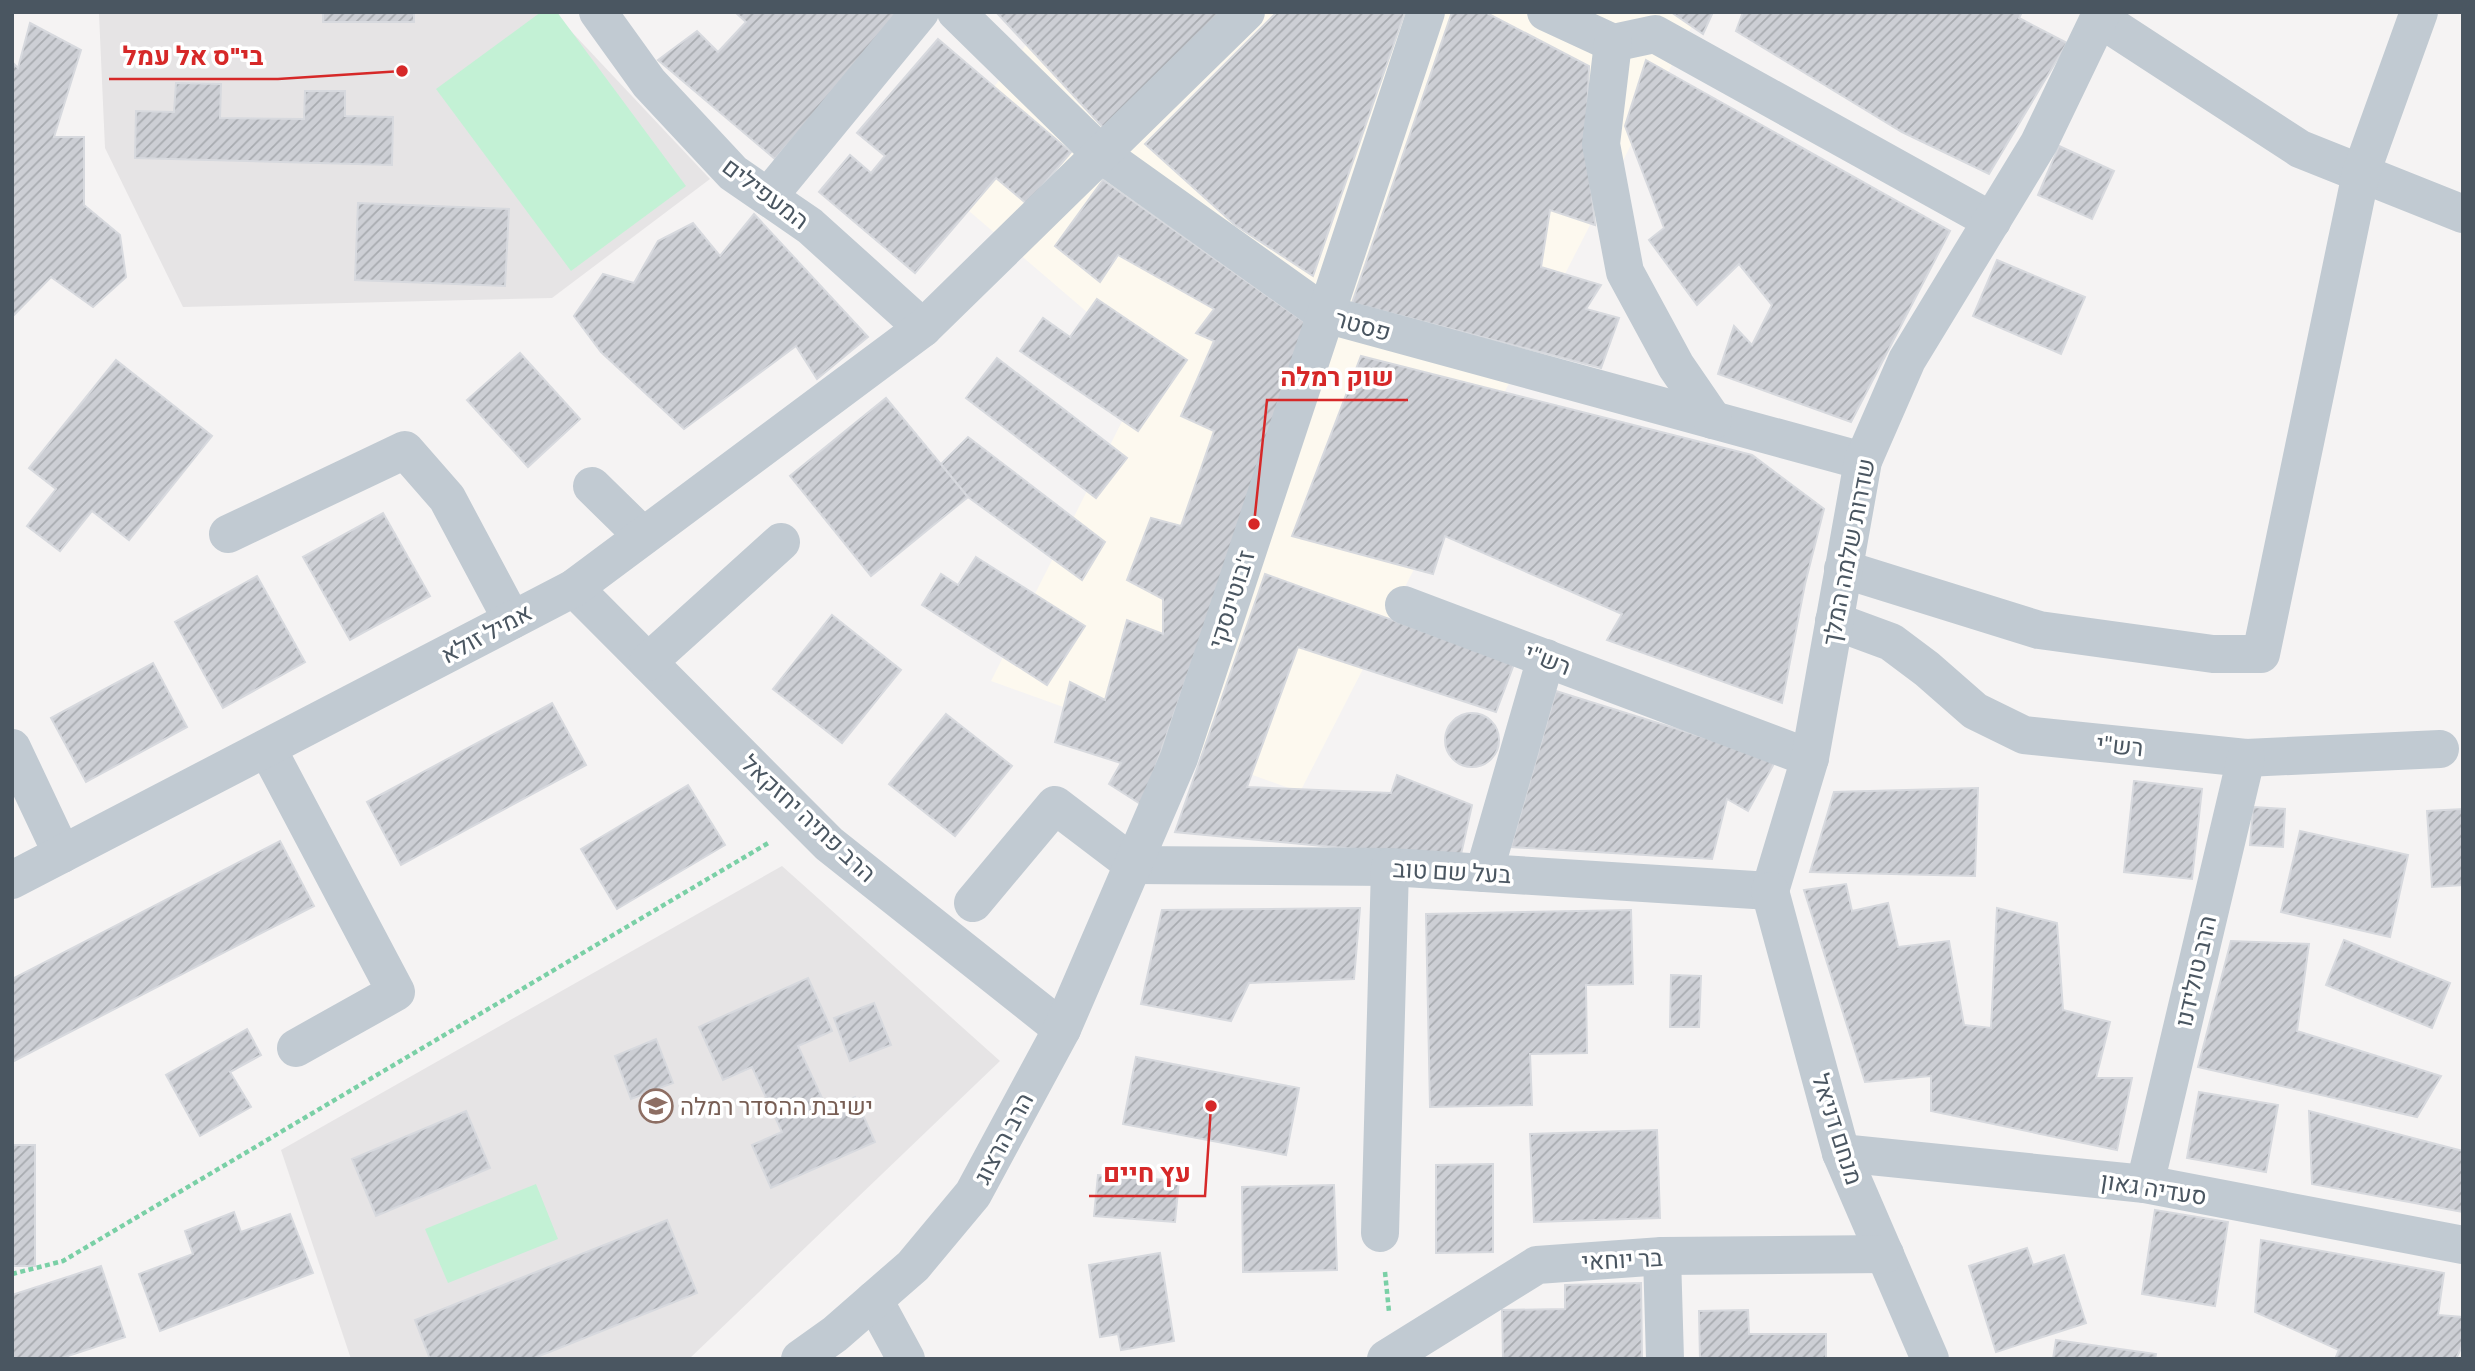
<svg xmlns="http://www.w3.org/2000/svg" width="2475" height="1371" font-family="'Titillium Web',Heebo,sans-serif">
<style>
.commercial{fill:#fdf9ef}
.education{fill:#e6e4e5}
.park{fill:#c3f1d5}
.building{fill:url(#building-hatch);stroke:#d7d9de;stroke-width:2}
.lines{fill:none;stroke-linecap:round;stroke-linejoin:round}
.path{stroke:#7ad0a6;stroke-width:4.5;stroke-dasharray:5 3.5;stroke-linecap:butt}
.minor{stroke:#c1cad2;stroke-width:38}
.labels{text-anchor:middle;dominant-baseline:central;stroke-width:7;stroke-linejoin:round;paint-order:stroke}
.street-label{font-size:24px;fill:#4a5661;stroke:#fff}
.education-label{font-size:24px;fill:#785e54;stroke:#fff;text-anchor:start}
.leader{fill:none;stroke:#d62828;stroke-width:2.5}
.callout-dot{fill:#d62828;stroke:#fff;stroke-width:2.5}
.callout-label{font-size:26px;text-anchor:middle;font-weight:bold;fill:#d62828;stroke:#fff;stroke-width:7;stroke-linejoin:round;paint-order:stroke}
</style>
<defs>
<pattern id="building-hatch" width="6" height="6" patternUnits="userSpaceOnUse" patternTransform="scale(1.75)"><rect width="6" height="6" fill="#cdcfd5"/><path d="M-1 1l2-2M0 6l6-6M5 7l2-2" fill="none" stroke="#a8abb0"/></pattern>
</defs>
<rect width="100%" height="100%" fill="#f5f3f3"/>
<!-- commercial -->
<path class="commercial" d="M1051 12H1699L1300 792 991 681 1150 366 927 175Z"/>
<!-- education -->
<g class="education">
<path d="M101 12H553L710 179 552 298 183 307 105 148 99 14Z"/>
<path d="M782 866 1000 1061 689 1359H351L281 1150Z"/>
</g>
<!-- park -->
<g class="park">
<path d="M541 12H557L686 186 571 271 436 89Z"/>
<path d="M536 1184 558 1239 448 1283 425 1229Z"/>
</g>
<!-- building -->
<g class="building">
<rect x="323" y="12" width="91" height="10"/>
<path d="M735 12H903L775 159 658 60 697 31 718 52 746 22Z"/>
<path d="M996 12H1222L1109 134Z"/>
<path d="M1277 12H1405L1313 276 1235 225 1145 144Z"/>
<path d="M1452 12H1485L1589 66 1586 144 1595 225 1550 210 1541 267 1601 285 1586 309 1619 318 1601 368 1352 303Z"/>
<path d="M1671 12H1713L1703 34Z"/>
<path d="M1743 12H2022L2019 18 2067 43 1989 174 1902 132 1736 31Z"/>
<path d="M30 23 81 50 54 137H84V205L120 235 126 277 93 307 51 277 12 317V62L18 68Z"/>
<path d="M938 39 1071 152 1027 204 996 178 915 273 819 192 850 155 871 173 885 156 857 133Z"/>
<path d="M1646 60 1950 231 1851 422 1718 374 1734 326 1752 345 1772 305 1739 264 1697 305 1649 240 1664 228 1625 126Z"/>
<path d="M176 83 221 84 220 118 304 119 305 91H345V116L393 117 392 165 135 158 136 111 174 112Z"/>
<path d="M2059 146 2114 171 2092 219 2038 195Z"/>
<path d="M1103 180 1310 326 1142 805 1109 784 1121 763 1055 742 1070 682 1105 700 1127 620 1163 634V599L1127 580 1151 518 1181 526 1214 431 1181 416 1214 341 1196 333 1214 309 1118 255 1100 282 1055 246Z"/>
<path d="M358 203 509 209 505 286 355 280Z"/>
<path d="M754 214 868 337 817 379 796 346 684 429 601 352 574 316 603 274 634 283 658 241 693 223 720 256Z"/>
<path d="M1997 260 2085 297 2061 354 1973 316Z"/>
<path d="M1097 299 1187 360 1138 431 1020 351 1043 318 1070 337Z"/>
<path d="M520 353 580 419 528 467 467 400Z"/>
<path d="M1361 356 1752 455 1824 509 1805 584 1782 703 1607 640 1622 614 1445 536 1433 574 1292 536Z"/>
<path d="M997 358 1127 458 1096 498 966 398Z"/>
<path d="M116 360 212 436 129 540 92 511 60 551 27 526 56 489 29 468Z"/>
<path d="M886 398 968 497 871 576 790 476Z"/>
<path d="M968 437 1105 542 1082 580 968 497 941 464Z"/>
<path d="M383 513 430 596 350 640 303 557Z"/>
<path d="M976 557 1085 626 1047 685 922 605 941 574 958 585Z"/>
<path d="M1265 574 1514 664 1496 712 1298 647 1247 787 1391 793 1397 775 1472 805 1460 859 1175 832Z"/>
<path d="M257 576 305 662 223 708 175 622Z"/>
<path d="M832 615 901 670 842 743 773 689Z"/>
<path d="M153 663 187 727 86 782 51 718Z"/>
<path d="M1556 691 1776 760 1748 811 1727 799 1712 859 1511 847Z"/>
<path d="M552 703 586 765 401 865 367 802Z"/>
<circle cx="1472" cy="740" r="27"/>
<path d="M946 714 1012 766 955 836 889 784Z"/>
<path d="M2134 781 2202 789 2192 879 2124 872Z"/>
<path d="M688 785 725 845 617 909 581 849Z"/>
<path d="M1978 788 1975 876 1810 872 1834 792Z"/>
<path d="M2253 807 2285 809 2283 847 2250 845Z"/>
<path d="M2463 809V885L2432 887 2427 811Z"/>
<path d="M2300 831 2408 855 2390 937 2281 912Z"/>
<path d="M280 841 314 906 12 1062V979Z"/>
<path d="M1846 884 1852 911 1888 903 1898 947 1949 941 1964 1025 1991 1028 1997 908 2057 923 2063 1010 2110 1022 2096 1078H2132L2117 1150 1931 1111V1076L1865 1082 1804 890Z"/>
<path d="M1360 908 1354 979 1249 983 1231 1021 1141 1004 1162 910Z"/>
<path d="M1631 910 1633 984 1586 985 1587 1053 1530 1054 1532 1105 1430 1107 1426 914Z"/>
<path d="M2344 940 2450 983 2432 1028 2326 985Z"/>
<path d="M2231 941 2309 944 2297 1031 2441 1076 2417 1117 2198 1067Z"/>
<path d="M1671 975 1701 976 1699 1027H1670Z"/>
<path d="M808 978 832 1031 798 1046 827 1109 855 1097 875 1142 771 1188 752 1145 782 1132 752 1067 723 1080 699 1027Z"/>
<path d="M874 1003 891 1045 850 1061 834 1018Z"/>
<path d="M247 1029 261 1055 230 1072 251 1107 200 1136 166 1075Z"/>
<path d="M656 1039 673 1083 631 1099 615 1056Z"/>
<path d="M1136 1057 1299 1088 1286 1155 1123 1124Z"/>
<path d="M2199 1092 2278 1105 2266 1172 2187 1158Z"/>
<path d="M466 1111 490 1168 376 1216 352 1159Z"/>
<path d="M2309 1111 2463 1151V1212L2312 1184Z"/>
<path d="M1657 1130 1660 1218 1534 1222 1530 1134Z"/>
<rect x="12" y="1145" width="23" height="121"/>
<path d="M1493 1164V1252L1436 1253V1165Z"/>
<path d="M1098 1175 1179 1181 1175 1222 1094 1216Z"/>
<path d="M1334 1185 1337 1270 1243 1272 1242 1187Z"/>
<path d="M2155 1210 2228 1222 2215 1306 2142 1294Z"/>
<path d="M234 1212 241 1232 290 1214 313 1273 160 1331 139 1274 193 1254 185 1231Z"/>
<path d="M667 1220 697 1293 532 1359H430L415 1320Z"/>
<path d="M2261 1240 2444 1273 2438 1315 2463 1317V1344L2456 1359H2335L2339 1350 2255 1312Z"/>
<path d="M2027 1248 2033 1265 2064 1255 2086 1323 1996 1352 1969 1266Z"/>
<path d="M1160 1253 1174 1341 1121 1350 1118 1334 1100 1337 1089 1265Z"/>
<path d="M101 1266 125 1337 59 1359H12V1295Z"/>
<path d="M1641 1283 1642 1359H1503L1502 1310 1565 1309V1285Z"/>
<path d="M1748 1310 1749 1334H1826V1359H1700L1699 1311Z"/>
<path d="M2056 1340 2156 1354 2155 1359H2053Z"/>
</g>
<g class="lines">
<!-- path -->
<g class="path">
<path d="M1385 1272 1389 1312"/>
<path d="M12 1274 63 1261 770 842"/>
</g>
<!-- minor -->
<g class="minor">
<path d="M598 12 649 83 733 173 810 226 923 328"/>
<path d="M956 12 1101 154 1325 314 1863 461"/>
<path d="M1546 12 1613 43 1655 34 1992 221"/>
<path d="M2099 18 2300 149 2463 214"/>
<path d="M1613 43 1601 144 1625 272 1676 366 1713 420"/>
<path d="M768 197 920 12"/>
<path d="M592 486 643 536"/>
<path d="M228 534 405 450 447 498 512 620"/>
<path d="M1843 569 2039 630 2213 654H2261L2361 173 2419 12"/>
<path d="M574 588 829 844 1062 1029"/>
<path d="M1404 605 1810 758"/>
<path d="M1834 621 1891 642 1927 669 1975 711 2024 735 2246 758 2440 749"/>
<path d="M648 662 781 542"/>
<path d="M12 748 62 854"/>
<path d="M267 748 396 992 296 1048"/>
<path d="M1134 865 1390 867 1770 891"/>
<path d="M1484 873 1546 658"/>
<path d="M12 880 574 588 923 328 1246 12"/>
<path d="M1770 891 1810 758 1863 461 1907 360 2039 143 2102 12"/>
<path d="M1770 891 1841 1153 1930 1359"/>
<path d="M973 903 1055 805 1134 865"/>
<path d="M1841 1153 2145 1184 2463 1245"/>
<path d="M2145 1184 2246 758"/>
<path d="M1380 1233 1390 867"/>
<path d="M1662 1256 1665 1359"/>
<path d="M874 1300 906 1359"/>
<path d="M800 1359 835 1334 913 1266 973 1194 1062 1029 1179 758 1426 12"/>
<path d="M1386 1359 1537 1265 1662 1256 1885 1254"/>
</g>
</g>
<!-- icons -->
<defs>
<symbol id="school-ring" viewBox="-11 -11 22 22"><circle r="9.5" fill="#fff" stroke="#8d6e63" stroke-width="1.5"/><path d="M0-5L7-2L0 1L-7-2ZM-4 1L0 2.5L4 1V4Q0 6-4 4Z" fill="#8d6e63"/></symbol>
</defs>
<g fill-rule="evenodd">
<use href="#school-ring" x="637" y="1087" width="38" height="38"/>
</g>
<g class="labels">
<!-- street labels -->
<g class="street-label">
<text transform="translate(766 193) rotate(37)">המעפילים</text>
<text transform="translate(1363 325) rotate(16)">פסטר</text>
<text transform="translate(1848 552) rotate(-79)">שדרות שלמה המלך</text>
<text transform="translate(1231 599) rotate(-72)">ז'בוטינסקי</text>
<text transform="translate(486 633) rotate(-28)">אמיל זולא</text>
<text transform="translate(1548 659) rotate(21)">רש"י</text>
<text transform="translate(2120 745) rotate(6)">רש"י</text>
<text transform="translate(809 818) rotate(43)">הרב פתיה יחזקאל</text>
<text transform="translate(1452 871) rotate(3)">בעל שם טוב</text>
<text transform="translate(2195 971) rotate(-77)">הרב טולידנו</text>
<text transform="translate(1838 1129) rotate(72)">מנחם דניאל</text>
<text transform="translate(1003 1138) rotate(-62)">הרב הרצוג</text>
<text transform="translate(2154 1188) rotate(9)">סעדיה גאון</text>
<text transform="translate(1622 1259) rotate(-3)">בר יוחאי</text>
</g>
<!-- education labels -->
<g class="education-label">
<text x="680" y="1106">ישיבת ההסדר רמלה</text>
</g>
</g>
<!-- callouts -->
<path class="leader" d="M402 71L278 79H109M1254 524L1267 400H1408M1211 1106L1205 1196H1089"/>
<g class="callout-dot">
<circle cx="402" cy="71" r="7"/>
<circle cx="1254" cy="524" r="7"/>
<circle cx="1211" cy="1106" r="7"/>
</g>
<g class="callout-label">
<text x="193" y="65">בי"ס אל עמל</text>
<text x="1337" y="386">שוק רמלה</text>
<text x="1147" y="1182">עץ חיים</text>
</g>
<!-- border -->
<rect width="2475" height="1371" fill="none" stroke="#4a5661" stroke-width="28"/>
</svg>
